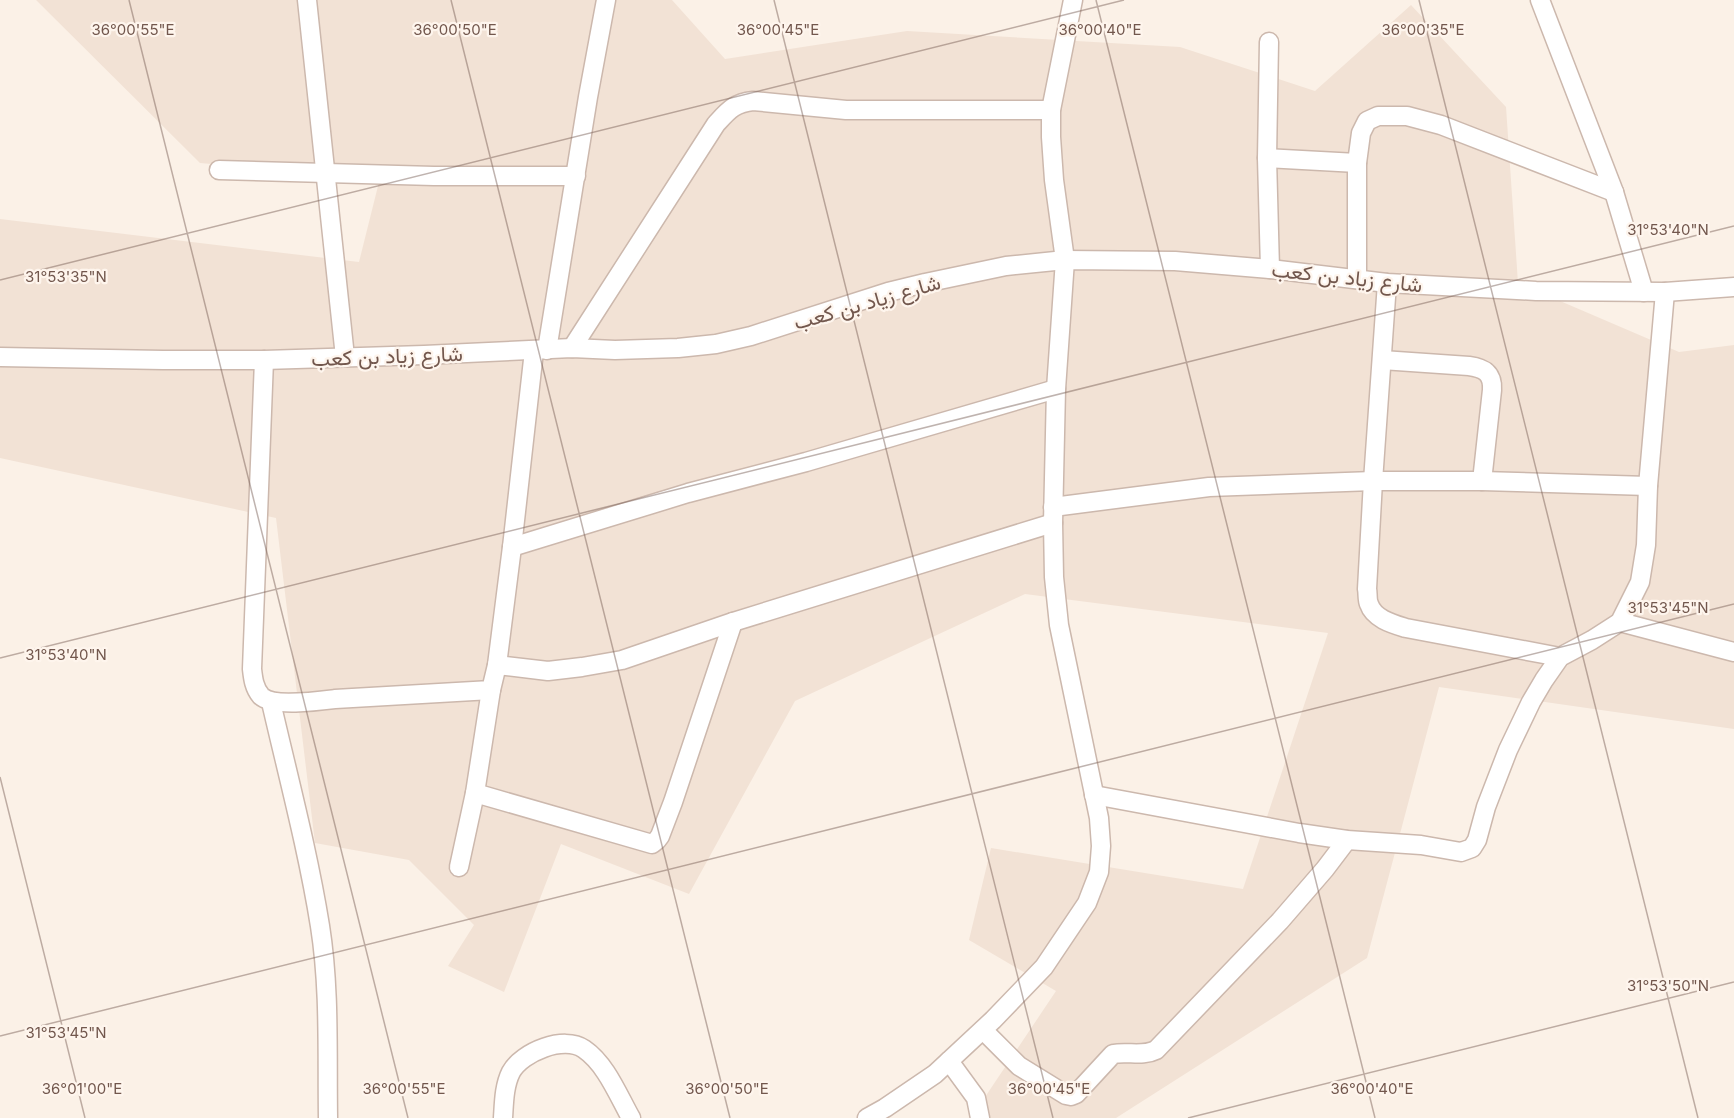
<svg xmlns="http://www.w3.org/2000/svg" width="1734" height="1118" font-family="Inter,Vazirmatn,sans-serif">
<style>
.residential{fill:#f2e2d5}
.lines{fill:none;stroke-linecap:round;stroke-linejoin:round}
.minor-casing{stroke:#ccb8ad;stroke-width:21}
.minor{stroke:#fff;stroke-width:18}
.ticks{fill:none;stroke:#72574d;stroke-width:1.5;stroke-opacity:0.45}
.labels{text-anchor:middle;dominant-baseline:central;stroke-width:4.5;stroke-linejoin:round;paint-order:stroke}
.street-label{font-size:21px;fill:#72574d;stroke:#fef5ed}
.ticks-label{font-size:15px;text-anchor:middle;fill:#72574d;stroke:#fef5ed;stroke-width:4.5;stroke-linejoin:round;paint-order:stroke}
</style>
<rect width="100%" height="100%" fill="#fbf1e7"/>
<!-- residential -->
<path class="residential" d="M36 0H672L725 59 907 31 1180 47 1315 91 1411 5 1506 107 1518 283 1679 352 1734 345V729L1439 687 1367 958 1116 1118H971L1056 991 969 940 991 848 1243 889 1328 633 1025 594 795 701 689 894 561 844 504 992 448 966 474 925 409 860 315 843 276 518 0 458V219L359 262 380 178 200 163Z"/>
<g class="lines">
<defs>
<g id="minor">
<path d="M307 0 345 357"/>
<path d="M1540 0 1614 192 1644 292"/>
<path d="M1269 42 1267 158 1270 269"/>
<path d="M1267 158 1357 163"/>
<path d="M219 170 434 176H576"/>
<path d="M1357 279V163L1361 133 1367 121 1378 116H1407L1441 125 1614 192"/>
<path d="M1387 283 1373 481 1367 589C1368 593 1367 600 1369 604 1374 619 1393 624 1406 628L1560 657"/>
<path d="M572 348 716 124C728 111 734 103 753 101L846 110H1051"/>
<path d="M547 350 588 97 606 0"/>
<path d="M0 357 163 360H264L424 355 572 348 615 350 678 348 716 344 751 336 888 292 925 283 1006 266 1065 260 1175 261 1270 269 1387 283 1536 291 1665 292 1734 287"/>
<path d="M264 360 252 669C253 678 254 688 261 696 272 707 319 701 335 699L491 690 497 665 512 547 534 351"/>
<path d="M1382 360 1469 366C1484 368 1493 373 1492 390L1482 481"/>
<path d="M1053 507 1209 487 1373 481H1482L1648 486"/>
<path d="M512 547 688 493 806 462 1056 389"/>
<path d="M1620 622 1734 652"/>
<path d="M497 665 548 671 582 667 622 660 733 622 1053 523"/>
<path d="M491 690 475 793 652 844 657 840 660 836 673 802 733 622"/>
<path d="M271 702C288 776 308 851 320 926 330 989 327 1054 328 1118"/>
<path d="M1094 795 1299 833 1347 840 1421 845 1461 852 1472 848 1477 840 1486 807 1508 750 1531 702 1544 680 1560 657 1592 640 1620 622 1640 582 1646 545 1648 486 1665 292"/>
<path d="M459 867 475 793"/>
<path d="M983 1030 1019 1066 1066 1095 1071 1096 1076 1094 1113 1054C1128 1051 1142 1057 1156 1050L1280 921 1325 869 1347 840"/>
<path d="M949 1061 976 1098 980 1118"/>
<path d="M503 1118C504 1103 504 1086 511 1072 522 1052 564 1035 584 1049 606 1064 618 1095 631 1118"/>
<path d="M867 1118 885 1108 935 1074 993 1020 1044 967 1087 903 1099 872 1101 846 1099 818 1059 625 1054 577 1053 523 1056 389 1065 260 1054 180 1051 137V110L1073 0"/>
</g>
</defs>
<!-- minor casing -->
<use href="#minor" class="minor-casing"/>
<!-- minor -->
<use href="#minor" class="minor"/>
</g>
<!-- ticks -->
<path class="ticks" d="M129 0 408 1118M451 0 730 1118M774 0 1053 1118M1096 0 1375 1118M1419 0 1698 1118M0 280 1124 0M0 658 1734 226M0 777 85 1118M0 1036 1734 604M1188 1118 1734 982"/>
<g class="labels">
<!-- street labels -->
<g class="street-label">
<text transform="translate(1347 277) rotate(6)">شارع زياد بن كعب</text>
<text transform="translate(867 302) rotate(-16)">شارع زياد بن كعب</text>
<text transform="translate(387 356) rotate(-2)">شارع زياد بن كعب</text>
</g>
</g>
<g class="ticks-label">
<text x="133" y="35">36°00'55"E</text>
<text x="455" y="35">36°00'50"E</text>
<text x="778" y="35">36°00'45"E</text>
<text x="1100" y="35">36°00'40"E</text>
<text x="1423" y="35">36°00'35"E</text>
<text x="1668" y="235">31°53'40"N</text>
<text x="66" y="282">31°53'35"N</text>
<text x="1668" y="613">31°53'45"N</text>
<text x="66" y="660">31°53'40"N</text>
<text x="1668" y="991">31°53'50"N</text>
<text x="66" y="1038">31°53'45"N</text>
<text x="82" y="1094">36°01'00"E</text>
<text x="404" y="1094">36°00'55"E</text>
<text x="727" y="1094">36°00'50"E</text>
<text x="1049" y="1094">36°00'45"E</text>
<text x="1372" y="1094">36°00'40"E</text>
</g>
</svg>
